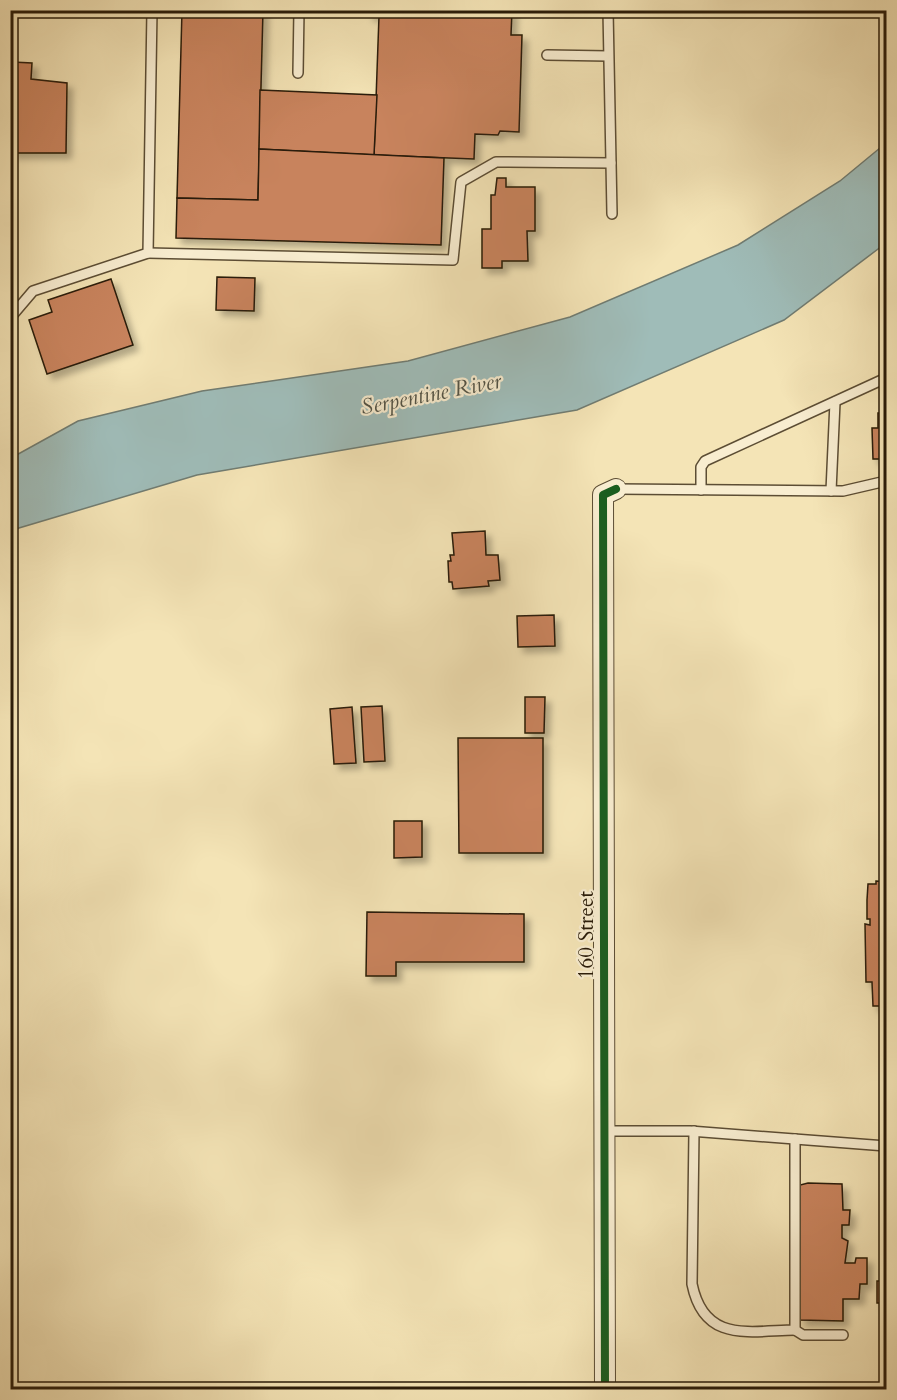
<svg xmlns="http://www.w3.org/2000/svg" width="897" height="1400" font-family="Cardo,serif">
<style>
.water{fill:#9fbcb8;stroke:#707c72;stroke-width:1.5}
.building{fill:#c8835d;stroke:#291b08;stroke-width:1.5;filter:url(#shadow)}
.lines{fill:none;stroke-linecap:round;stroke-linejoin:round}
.service-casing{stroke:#5c4d34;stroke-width:12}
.minor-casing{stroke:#5c4d34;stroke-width:22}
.service{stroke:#f8edd0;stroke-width:9}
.minor{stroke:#f8edd0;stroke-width:20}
.cycleway-casing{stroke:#f8edd0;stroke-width:11}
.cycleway{stroke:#1b5e20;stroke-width:8}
.labels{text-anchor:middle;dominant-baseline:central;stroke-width:4.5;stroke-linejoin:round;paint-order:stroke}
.street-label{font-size:21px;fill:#291b08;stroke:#f8edd0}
.water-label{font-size:22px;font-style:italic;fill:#525346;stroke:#f8edd0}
</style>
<defs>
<filter id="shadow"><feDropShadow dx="5.5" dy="5.5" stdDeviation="3" flood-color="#0004"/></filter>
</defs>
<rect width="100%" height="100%" fill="#f4e4b6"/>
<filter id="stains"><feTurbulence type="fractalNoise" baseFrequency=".00333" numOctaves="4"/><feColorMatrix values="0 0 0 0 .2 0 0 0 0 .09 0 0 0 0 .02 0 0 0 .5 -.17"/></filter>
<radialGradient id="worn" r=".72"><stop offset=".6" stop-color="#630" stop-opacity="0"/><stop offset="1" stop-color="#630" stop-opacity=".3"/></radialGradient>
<!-- water -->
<path class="water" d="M886 143V243L784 320 577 410 197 475 19 528 11 534V458L78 421 202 391 408 361 570 317 738 245 840 181Z"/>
<!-- building -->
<g class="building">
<path d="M182 10H263L258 200 177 198Z"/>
<path d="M368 10H512L511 35H522L519 132 500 131 498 135 475 134 474 159 374 155 379 16 368 15Z"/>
<path d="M12 62 32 63 31 79 67 83 66 153H10Z"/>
<path d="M260 90 377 95 374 155 259 149Z"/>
<path d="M259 149 444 158 441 245 176 238 177 198 258 200Z"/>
<path d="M497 178H506V187H535V231H527L528 261H502V268H482V229H491V195H495Z"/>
<path d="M217 277 255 278 254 311 216 310Z"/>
<path d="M111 279 133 345 47 374 29 320 52 312 48 300Z"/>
<path d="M884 399H886V459H873L872 428H878V413H884Z"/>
<path d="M485 531 486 555H498L500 580 488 581 489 586 453 589 452 582H449L448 561H451L450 555H454L452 533Z"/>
<path d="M554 615 555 646 518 647 517 616Z"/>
<path d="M525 697H545L544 733H525Z"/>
<path d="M382 706 385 761 364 762 361 707Z"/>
<path d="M352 707 356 763 334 764 330 709Z"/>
<path d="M458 738H543V853H459Z"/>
<path d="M394 821H422V857L394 858Z"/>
<path d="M876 881 886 882V1006H873L872 982H866L865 924 870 925V919H867V900L868 884H876Z"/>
<path d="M367 912 524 914V962H396V976H366Z"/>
<path d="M808 1183 842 1184 843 1210H850L849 1225H842V1238L848 1241 845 1263H855L856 1258H867V1284H860L859 1299H843V1321L800 1320V1294H797V1212H800V1185Z"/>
<rect x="877" y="1281" width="9" height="22"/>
</g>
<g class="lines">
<defs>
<g id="service">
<path d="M608 10 612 214"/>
<path d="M547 55 608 56"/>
<path d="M298 73 299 10"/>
<path d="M148 253 453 260 461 182 496 162 611 163"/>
<path d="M10 318 33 291 148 253 152 10"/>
<path d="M616 489 843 491 886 481"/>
<path d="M701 490V467L705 461 886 378"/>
<path d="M831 491 835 402"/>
<path d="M604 1131H690L886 1146"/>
<path d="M694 1131 692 1284C704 1343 748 1331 795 1330V1139"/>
<path d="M795 1330 803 1335H843"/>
</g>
<path id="minor" d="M605 1390 603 495 616 489"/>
</defs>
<!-- service casing -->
<use href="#service" class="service-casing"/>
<!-- minor casing -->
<use href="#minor" class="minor-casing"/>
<!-- service -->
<use href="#service" class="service"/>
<!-- minor -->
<use href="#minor" class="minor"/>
<defs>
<path id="cycleway" d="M605 1390 603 495 616 489"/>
</defs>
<!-- cycleway casing -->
<use href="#cycleway" class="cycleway-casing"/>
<!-- cycleway -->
<use href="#cycleway" class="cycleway"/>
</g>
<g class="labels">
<!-- street labels -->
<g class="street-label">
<text transform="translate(586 935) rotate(-90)">160 Street</text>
</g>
<!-- water labels -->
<g class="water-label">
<text transform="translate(431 394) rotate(-11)">Serpentine River</text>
</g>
</g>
<!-- margin -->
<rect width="897" height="1400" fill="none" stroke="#f4e4b6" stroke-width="36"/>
<rect x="12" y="12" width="873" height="1376" fill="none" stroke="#291b08" stroke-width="3"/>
<rect x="18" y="18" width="861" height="1364" fill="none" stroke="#291b08" stroke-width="1.5"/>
<rect width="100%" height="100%" filter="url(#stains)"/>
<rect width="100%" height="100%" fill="url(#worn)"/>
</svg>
